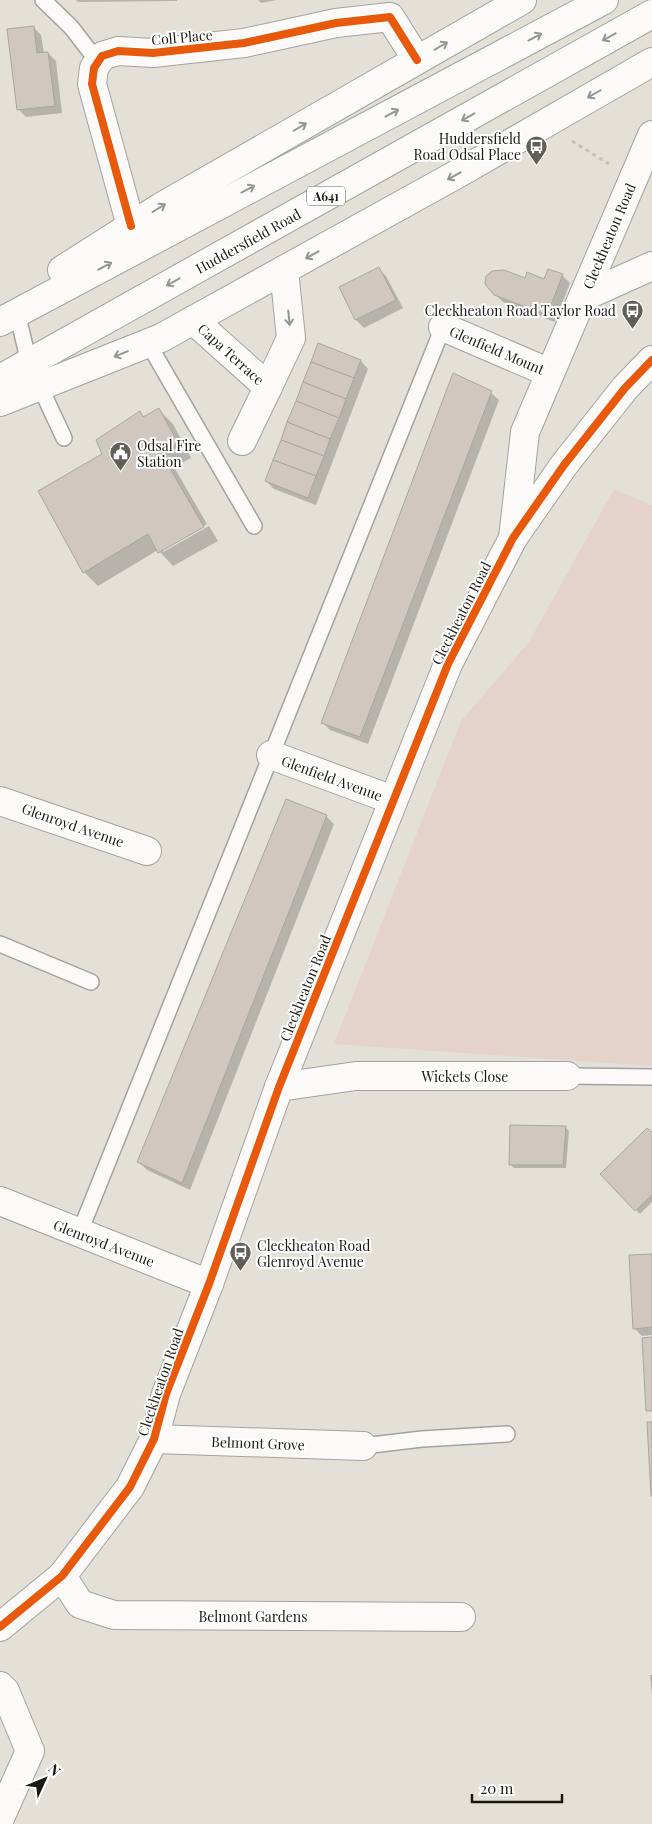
<svg xmlns="http://www.w3.org/2000/svg" width="652" height="1824" font-family="'Playfair Display',serif">
<style>
.green{fill:#e5d3cb}
.shadow{fill:#0003}
.building{fill:#d0c8c0;stroke:#a9a6a0}
.lines{fill:none;stroke-linecap:round;stroke-linejoin:round}
.lane-casing{stroke:#a5a29d;stroke-width:18}
.street-casing{stroke:#a5a29d;stroke-width:30}
.secondary-casing{stroke:#a5a29d;stroke-width:30}
.primary-casing{stroke:#a5a29d;stroke-width:30}
.path{stroke:#c2c1be;stroke-width:3;stroke-dasharray:4 4;stroke-linecap:butt}
.lane{stroke:#fbfaf9;stroke-width:15}
.street{stroke:#fbfaf9;stroke-width:28}
.secondary{stroke:#fbfaf9;stroke-width:28}
.primary{stroke:#fbfaf9;stroke-width:28}
.cycleway-casing{stroke:#fff;stroke-width:11}
.cycleway{stroke:#e8590c;stroke-width:8}
.oneway{stroke:#969492}
.labels{text-anchor:middle;dominant-baseline:central;stroke-width:4;stroke-linejoin:round;paint-order:stroke}
.shield{fill:#fff;stroke:#5f5d5a;stroke-width:1}
.shield-label{font-size:12px;font-weight:bold;fill:#1b1813}
.street-label{font-size:14px;fill:#1b1813;stroke:#fff}
.poi-label{font-size:14px;fill:#1b1813;stroke:#fff;text-anchor:end}
</style>
<rect width="100%" height="100%" fill="#e3e0d8"/>
<!-- green -->
<path class="green" d="M614 489 652 505V1066L334 1044 461 721 529 642Z"/>
<!-- shadow -->
<g class="shadow">
<path d="M76 0H177V1L78 2Z"/>
<path d="M258 0H277L261 3Z"/>
<path d="M33 27 41 35 44 53H48L56 61 62 113 26 117 18 109Z"/>
<path d="M378 268 386 276 403 308 364 328 356 320 340 288Z"/>
<path d="M562 275 570 283 555 322 503 302 495 294 526 279 545 280Z"/>
<path d="M361 361 368 369 316 505 274 489 266 481Z"/>
<path d="M491 393 499 400 368 744 330 730 322 722Z"/>
<path d="M159 410 173 424 191 458 174 467 207 524 163 549V552L209 526 218 541 173 566 158 550 98 586 84 572 40 492 103 454 140 413 145 418Z"/>
<path d="M326 816 334 824 190 1190 147 1170 139 1162Z"/>
<path d="M565 1127 569 1131 566 1168H514L510 1164Z"/>
<path d="M652 1134V1202L640 1214 601 1174Z"/>
<path d="M652 1255V1335L642 1336 634 1328Z"/>
<path d="M650 1675H652V1696Z"/>
</g>
<!-- building -->
<g class="building">
<path d="M34 26 37 53 48 52 55 106 17 110 7 29Z"/>
<path d="M379 267 396 300 355 320 339 287Z"/>
<path d="M548 269 563 274 547 315 494 295 485 284 486 276 492 271 504 270 525 278 527 272 544 279Z"/>
<path d="M318 343 361 360 354 378 311 362Z"/>
<path d="M311 362 354 378 346 399 303 382Z"/>
<path d="M453 373 492 391 360 737 321 723Z"/>
<path d="M303 382 346 399 339 418 296 401Z"/>
<path d="M296 401 339 418 330 439 287 422Z"/>
<path d="M159 408 178 443 161 453 204 527 158 553 148 534 83 573 38 491 102 454 96 440 140 411 143 417Z"/>
<path d="M287 422 330 439 324 456 281 440Z"/>
<path d="M281 440 324 456 316 476 273 460Z"/>
<path d="M273 460 316 476 308 498 265 481Z"/>
<path d="M286 799 327 815 182 1183 137 1162Z"/>
<path d="M510 1125 566 1126 563 1165H509Z"/>
<path d="M647 1128 652 1132V1195L635 1211 600 1174Z"/>
<path d="M652 1254V1327L633 1329 629 1255Z"/>
<path d="M652 1337V1411H646L642 1338Z"/>
<path d="M647 1422H652V1496H651Z"/>
</g>
<g class="lines">
<defs>
<g id="lane">
<path d="M43 0 71 27 98 62"/>
<path d="M16 308 29 363 64 438"/>
<path d="M148 343 254 526"/>
<path d="M0 944 91 982"/>
<path d="M567 1076 652 1077"/>
<path d="M79 1234 443 327"/>
<path d="M363 1446 422 1439 507 1434"/>
</g>
<g id="street">
<path d="M131 226 92 84 94 68 102 56 118 51 153 53 244 43 336 23 390 17 417 60"/>
<path d="M583 297 652 266"/>
<path d="M193 320 268 387 291 338 284 270"/>
<path d="M443 327 550 373"/>
<path d="M242 441 268 387"/>
<path d="M513 538 525 432 652 135"/>
<path d="M271 755 393 800"/>
<path d="M0 801 147 851"/>
<path d="M279 1087 356 1076H567"/>
<path d="M0 1201 209 1284"/>
<path d="M154 1439 363 1446"/>
<path d="M62 1576 80 1604 114 1615 461 1617"/>
<path d="M0 1686 5 1691 30 1751 0 1818"/>
</g>
<path id="secondary" d="M0 1627 62 1576 130 1487 154 1439 166 1394 209 1284 279 1087 448 664 513 538 564 465 625 388 652 360"/>
<g id="primary">
<path d="M62 270 161 207 522 0"/>
<path d="M0 322 604 0"/>
<path d="M0 379 652 14"/>
<path d="M0 402 161 338 459 173 652 62"/>
</g>
</defs>
<!-- lane casing -->
<use href="#lane" class="lane-casing"/>
<!-- street casing -->
<use href="#street" class="street-casing"/>
<!-- secondary casing -->
<use href="#secondary" class="secondary-casing"/>
<!-- primary casing -->
<use href="#primary" class="primary-casing"/>
<!-- path -->
<path class="path" d="M572 141 609 164"/>
<!-- lane -->
<use href="#lane" class="lane"/>
<!-- street -->
<use href="#street" class="street"/>
<!-- secondary -->
<use href="#secondary" class="secondary"/>
<!-- primary -->
<use href="#primary" class="primary"/>
<defs>
<g id="cycleway">
<path d="M131 226 92 84 94 68 102 56 118 51 153 53 244 43 336 23 390 17 417 60"/>
<path d="M0 1627 62 1576 130 1487 154 1439 166 1394 209 1284 279 1087 448 664 513 538 564 465 625 388 652 360"/>
</g>
</defs>
<!-- cycleway casing -->
<use href="#cycleway" class="cycleway-casing"/>
<!-- cycleway -->
<use href="#cycleway" class="cycleway"/>
</g>
<!-- one-way arrows -->
<defs><path id="oneway-shaft" d="M-6 0H5M1.5-3L5.5 0L1.5 3" fill="none" stroke-width="1.6" stroke-linecap="round" stroke-linejoin="round" transform="scale(1.25)"/></defs>
<g class="oneway">
<use href="#oneway-shaft" transform="translate(535 37) rotate(-28)"/>
<use href="#oneway-shaft" transform="translate(609 37) rotate(151)"/>
<use href="#oneway-shaft" transform="translate(441 46) rotate(-30)"/>
<use href="#oneway-shaft" transform="translate(594 94) rotate(150)"/>
<use href="#oneway-shaft" transform="translate(392 113) rotate(-28)"/>
<use href="#oneway-shaft" transform="translate(468 117) rotate(151)"/>
<use href="#oneway-shaft" transform="translate(300 127) rotate(-30)"/>
<use href="#oneway-shaft" transform="translate(454 176) rotate(151)"/>
<use href="#oneway-shaft" transform="translate(248 189) rotate(-28)"/>
<use href="#oneway-shaft" transform="translate(159 208) rotate(-32)"/>
<use href="#oneway-shaft" transform="translate(312 255) rotate(151)"/>
<use href="#oneway-shaft" transform="translate(105 266) rotate(-28)"/>
<use href="#oneway-shaft" transform="translate(173 282) rotate(151)"/>
<use href="#oneway-shaft" transform="translate(289 318) rotate(84)"/>
<use href="#oneway-shaft" transform="translate(121 354) rotate(158)"/>
</g>
<!-- icons -->
<defs>
<symbol id="bus-pin" viewBox="-11 -11 22 30"><path d="M0 17L-7.5 6A9.5 9.5 0 1 1 7.5 6Z" fill="#615e58" stroke="#fff"/><path d="M-5-6H5V4H4V6H2V4H-2V6H-4V4H-5ZM-3.5-4V0h7V-4ZM-3.5 1.2v1.5H-2V1.2ZM2 1.2v1.5H3.5V1.2Z" fill="#fff"/></symbol>
<symbol id="civic-pin" viewBox="-11 -11 22 30"><path d="M0 17L-7.5 6A9.5 9.5 0 1 1 7.5 6Z" fill="#615e58" stroke="#fff"/><path d="M-.6-6.5H3V-4.5H.6V-3L4-1V1h2V6H-6V1h2V-1L-.6-3ZM-1.2 2.5V6h2.4V2.5Z" fill="#fff"/></symbol>
</defs>
<g fill-rule="evenodd">
<use href="#bus-pin" x="524" y="134" width="25" height="34"/>
<use href="#bus-pin" x="620" y="298" width="25" height="34"/>
<use href="#civic-pin" x="108" y="440" width="25" height="34"/>
<use href="#bus-pin" x="228" y="1240" width="25" height="34"/>
</g>
<g class="labels">
<!-- shield labels -->
<rect class="shield" x="307" y="186.5" width="38" height="19" rx="4"/>
<g class="shield-label">
<text x="326" y="196">A641</text>
</g>
<!-- street labels -->
<g class="street-label">
<text transform="translate(182 37) rotate(-5)">Coll Place</text>
<text transform="translate(609 236) rotate(-67)">Cleckheaton Road</text>
<text transform="translate(248 241) rotate(-29)">Huddersfield Road</text>
<text transform="translate(497 350) rotate(23)">Glenfield Mount</text>
<text transform="translate(231 354) rotate(42)">Capa Terrace</text>
<text transform="translate(461 613) rotate(-63)">Cleckheaton Road</text>
<text transform="translate(332 778) rotate(20)">Glenfield Avenue</text>
<text transform="translate(73 825) rotate(19)">Glenroyd Avenue</text>
<text transform="translate(305 988) rotate(-68)">Cleckheaton Road</text>
<text x="465" y="1076">Wickets Close</text>
<text transform="translate(104 1243) rotate(21)">Glenroyd Avenue</text>
<text transform="translate(160 1382) rotate(-71)">Cleckheaton Road</text>
<text transform="translate(258 1443) rotate(2)">Belmont Grove</text>
<text x="253" y="1616">Belmont Gardens</text>
</g>
<!-- poi labels -->
<g class="poi-label">
<text x="521" y="138">Huddersfield<tspan x="521" dy="16">Road Odsal Place</tspan></text>
<text x="616" y="310">Cleckheaton Road Taylor Road</text>
<text x="137" y="445" text-anchor="start">Odsal Fire<tspan x="137" dy="16">Station</tspan></text>
<text x="257" y="1245" text-anchor="start">Cleckheaton Road<tspan x="257" dy="16">Glenroyd Avenue</tspan></text>
</g>
</g>
<!-- north arrow -->
<g transform="translate(45 1779) rotate(46)" stroke="#ffffff" stroke-width="4" paint-order="stroke">
<path d="M0-4L9 19L0 12L-9 19Z" fill="#1b1813"/>
<text y="-8" font-size="14" font-weight="bold" text-anchor="middle" fill="#1b1813">N</text>
</g>
<!-- scale -->
<path d="M472 1794v8h90v-8" fill="none" stroke="#1b1813" stroke-width="2.5"/>
<text x="480" y="1794" font-size="15" fill="#1b1813" stroke="#ffffff" stroke-width="4" paint-order="stroke">20 m</text>
</svg>
